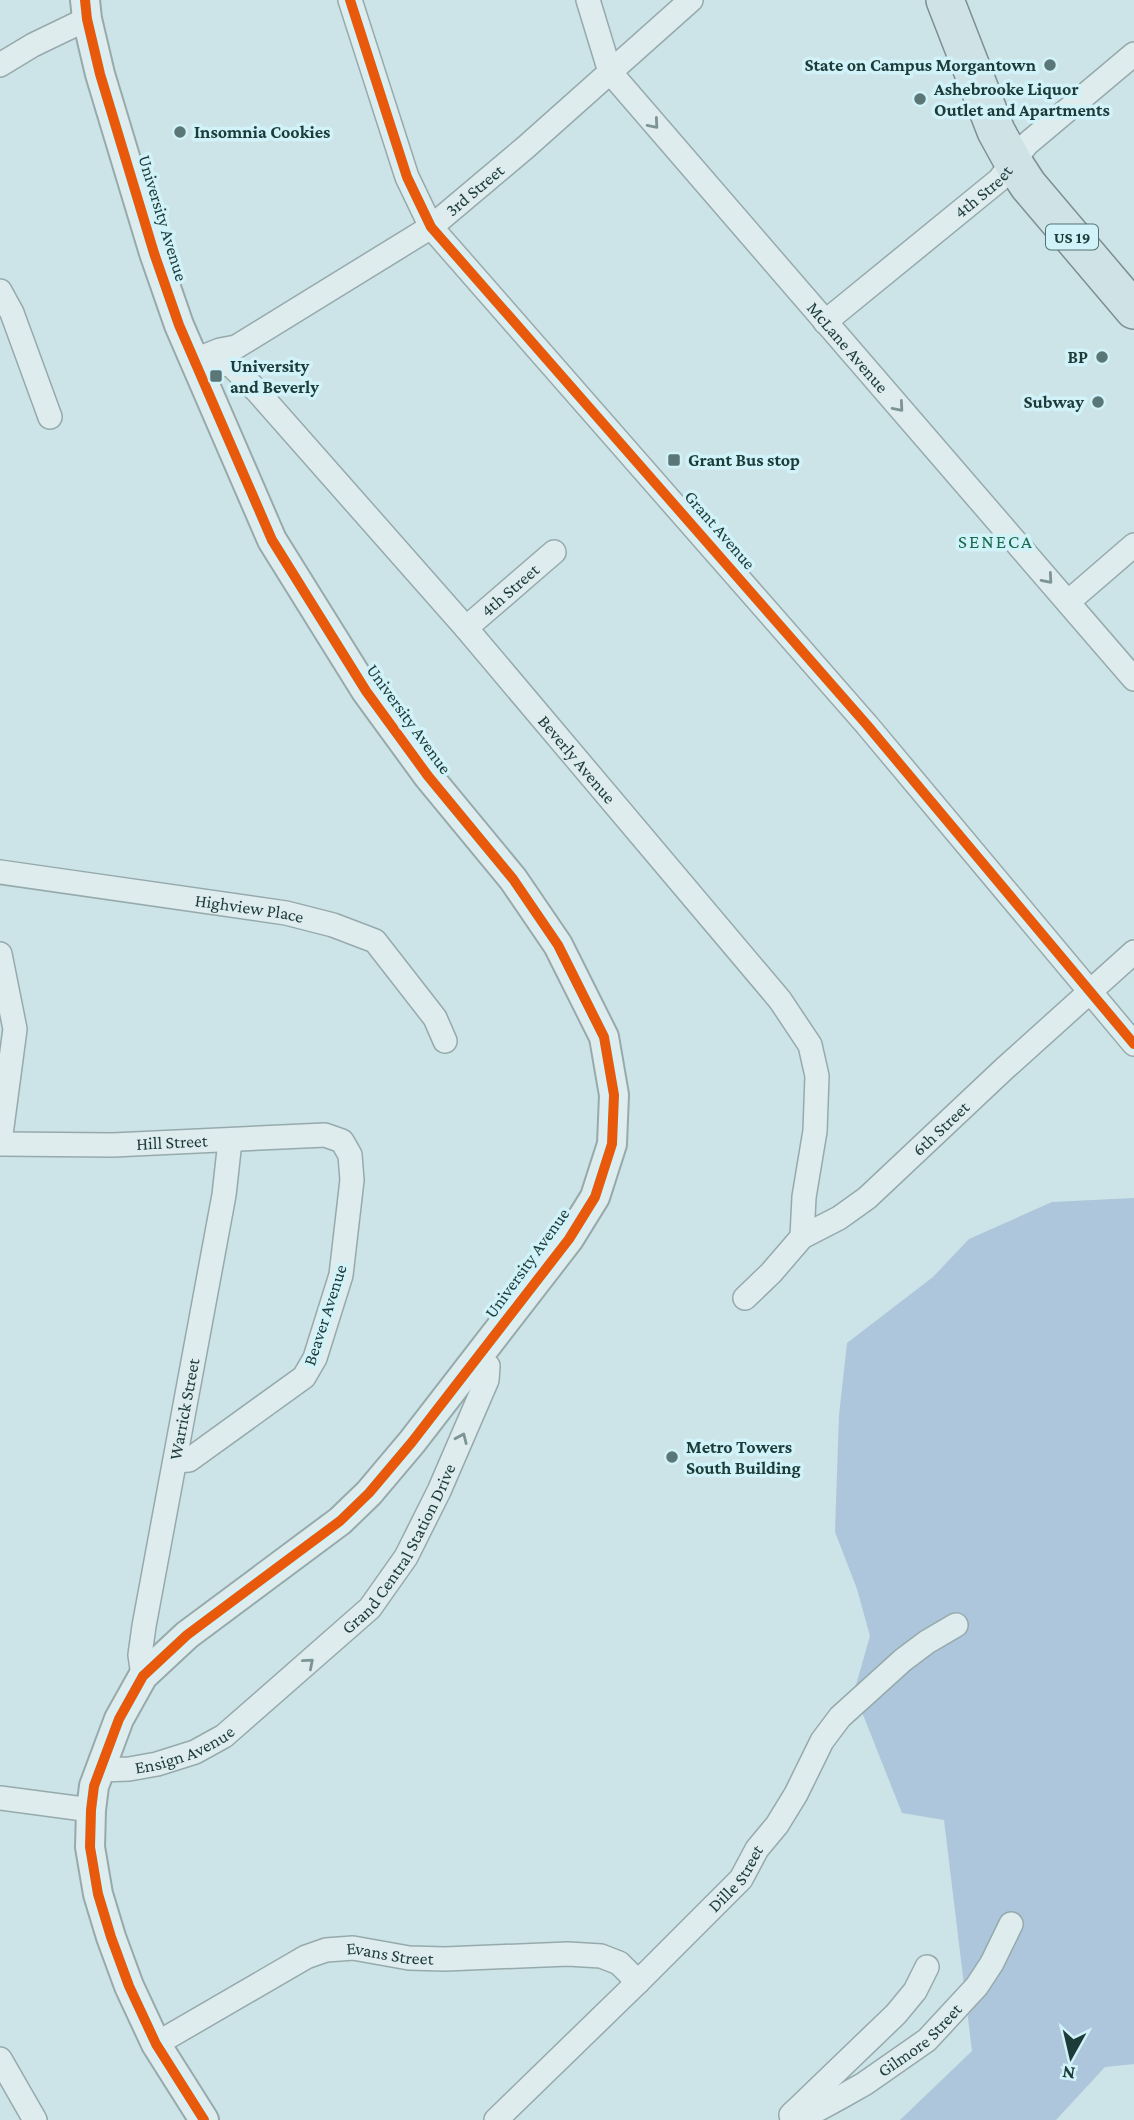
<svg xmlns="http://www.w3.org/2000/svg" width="1134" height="2120" font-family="'Crimson Pro',serif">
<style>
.green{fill:#adc6db}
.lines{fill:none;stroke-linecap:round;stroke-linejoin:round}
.minor-casing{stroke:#96aaac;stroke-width:26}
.tertiary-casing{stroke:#96aaac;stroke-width:32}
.primary-casing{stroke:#7c8f91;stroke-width:40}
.minor{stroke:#deecee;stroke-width:23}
.tertiary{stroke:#deecee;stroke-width:28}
.primary{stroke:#cfe3e6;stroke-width:37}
.cycleway-casing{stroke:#d1f2f8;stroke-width:15}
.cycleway{stroke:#e8590c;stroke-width:10}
.oneway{stroke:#7d9494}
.poi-dot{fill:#5a7676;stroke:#d1f2f8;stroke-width:2.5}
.labels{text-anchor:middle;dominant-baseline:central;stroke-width:7;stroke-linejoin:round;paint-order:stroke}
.shield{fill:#d1f2f8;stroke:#527272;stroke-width:2}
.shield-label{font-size:16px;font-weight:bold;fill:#1c3b39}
.poi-label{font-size:18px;font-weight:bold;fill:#1c3b39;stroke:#d1f2f8;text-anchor:start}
.street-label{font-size:18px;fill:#1c3b39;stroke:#d1f2f8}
.neighbourhood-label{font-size:19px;letter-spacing:2px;fill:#186b4e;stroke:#d1f2f8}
</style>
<rect width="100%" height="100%" fill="#cce3e7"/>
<!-- green -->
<path class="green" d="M1134 1198V2064L1105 2067 1056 2120H900L972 2051 944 1820 902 1813 854 1692 870 1636 857 1589 835 1532 839 1415 847 1343 933 1277 969 1239 1052 1202Z"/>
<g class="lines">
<defs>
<g id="minor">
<path d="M350 0 407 177 431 227 867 725 1134 1044"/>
<path id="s1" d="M588 0 610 72 1134 679"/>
<path d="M0 65 33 45 87 19"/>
<path d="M0 291 12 313 50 417"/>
<path id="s2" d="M825 322 999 180 1027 144 1134 54"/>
<path id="s3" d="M200 358 220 350 236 347 431 227 526 147 691 0"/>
<path id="s4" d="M194 361 231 365 257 391 466 628 780 1000 810 1045 817 1076 815 1131 804 1197 802 1237"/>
<path d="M1068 602 1134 545"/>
<path id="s5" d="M466 628 554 552"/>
<path id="s6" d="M0 872 286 913 333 925 375 941 435 1018 445 1041"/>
<path d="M0 954 15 1029 0 1142"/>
<path id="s7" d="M0 1144 113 1145 325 1135 342 1141 350 1155 352 1180 341 1275 315 1358 304 1377 189 1460 175 1461"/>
<path id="s8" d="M745 1298 771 1273 802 1237 839 1218 867 1198 1004 1069 1134 952"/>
<path id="s9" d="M143 1676 140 1655 144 1626 224 1195 230 1141"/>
<path id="s10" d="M100 1770 129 1769 157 1764 195 1752 224 1736 370 1608 406 1557 439 1491 487 1380 488 1366 478 1357"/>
<path d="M0 1798 91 1810"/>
<path id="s11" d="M156 2044 306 1957 326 1950 353 1948 409 1958 445 1959 568 1954 601 1956 619 1963 638 1982"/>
<path d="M0 2059 35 2120"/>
<path id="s12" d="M793 2113 819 2109 841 2097 864 2084 927 2040 977 1986 992 1963 1011 1924"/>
<path d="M791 2115 896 2014 915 1991 927 1967"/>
<path id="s13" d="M496 2120 638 1982 741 1879 757 1849 777 1825 796 1794 822 1741 840 1717 903 1660 927 1642 956 1625"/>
</g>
<path id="tertiary" d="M85 0 87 19 100 74 154 253 179 325 272 540 366 691 428 776 513 879 558 945 604 1037 614 1095 612 1144 595 1197 569 1239 412 1442 369 1493 340 1521 187 1635 143 1676 119 1719 94 1786 91 1810 90 1847 98 1894 111 1937 129 1986 156 2044 204 2120"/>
<path id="primary" d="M945 0 996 131 1013 162 1028 185 1134 310"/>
</defs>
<!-- minor casing -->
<use href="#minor" class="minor-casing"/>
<!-- tertiary casing -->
<use href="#tertiary" class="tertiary-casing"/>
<!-- primary casing -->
<use href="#primary" class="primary-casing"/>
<!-- minor -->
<use href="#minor" class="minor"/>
<!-- tertiary -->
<use href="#tertiary" class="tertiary"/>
<!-- primary -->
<use href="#primary" class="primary"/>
<defs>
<g id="cycleway">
<path d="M85 0 87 19 100 74 154 253 179 325 272 540 366 691 428 776 513 879 558 945 604 1037 614 1095 612 1144 595 1197 569 1239 412 1442 369 1493 340 1521 187 1635 143 1676 119 1719 94 1786 91 1810 90 1847 98 1894 111 1937 129 1986 156 2044 204 2120"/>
<path d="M350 0 407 177 431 227 867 725 1134 1044"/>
</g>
</defs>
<!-- cycleway casing -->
<use href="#cycleway" class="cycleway-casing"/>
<!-- cycleway -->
<use href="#cycleway" class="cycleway"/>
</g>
<!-- one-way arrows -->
<defs><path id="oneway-chevron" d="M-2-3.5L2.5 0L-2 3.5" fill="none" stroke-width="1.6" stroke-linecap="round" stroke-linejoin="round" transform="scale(1.75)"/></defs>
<g class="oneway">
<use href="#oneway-chevron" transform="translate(654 124) rotate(49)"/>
<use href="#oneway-chevron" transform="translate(899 407) rotate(49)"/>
<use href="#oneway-chevron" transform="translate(1048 579) rotate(49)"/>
<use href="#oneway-chevron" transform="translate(462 1438) rotate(-66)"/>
<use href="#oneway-chevron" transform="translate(309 1663) rotate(-41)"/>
</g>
<!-- markers -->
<g class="poi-dot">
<circle cx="1050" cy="65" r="7"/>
<circle cx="920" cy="99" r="7"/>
<circle cx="180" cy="132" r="7"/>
<circle cx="1102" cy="357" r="7"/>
<rect x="209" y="369" width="14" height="14" rx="3.5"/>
<circle cx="1098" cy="402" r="7"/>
<rect x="667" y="453" width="14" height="14" rx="3.5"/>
<circle cx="672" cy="1457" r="7"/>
</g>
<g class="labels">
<!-- shield labels -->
<rect class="shield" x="1046" y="224.5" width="52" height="25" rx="5"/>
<g class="shield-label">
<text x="1072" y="237">US 19</text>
</g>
<!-- poi labels -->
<g class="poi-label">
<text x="1036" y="65" text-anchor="end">State on Campus Morgantown</text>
<text x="934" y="89">Ashebrooke Liquor<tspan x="934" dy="21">Outlet and Apartments</tspan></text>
<text x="194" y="132">Insomnia Cookies</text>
<text x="1088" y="357" text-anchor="end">BP</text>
<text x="230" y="366">University<tspan x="230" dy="21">and Beverly</tspan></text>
<text x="1084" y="402" text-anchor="end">Subway</text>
<text x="688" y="460">Grant Bus stop</text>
<text x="686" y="1447">Metro Towers<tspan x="686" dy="21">South Building</tspan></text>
</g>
<!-- street labels -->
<g class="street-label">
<text stroke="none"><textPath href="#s2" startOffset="205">4th Street</textPath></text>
<text stroke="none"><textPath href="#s3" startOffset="324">3rd Street</textPath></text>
<text transform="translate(163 218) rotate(73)">University Avenue</text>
<text stroke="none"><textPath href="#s1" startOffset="439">McLane Avenue</textPath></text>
<text transform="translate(720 530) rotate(49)">Grant Avenue</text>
<text stroke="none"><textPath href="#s5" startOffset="58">4th Street</textPath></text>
<text transform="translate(409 719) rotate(54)">University Avenue</text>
<text stroke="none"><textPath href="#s4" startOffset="562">Beverly Avenue</textPath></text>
<text stroke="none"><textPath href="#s6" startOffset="252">Highview Place</textPath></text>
<text stroke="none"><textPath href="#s8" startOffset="261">6th Street</textPath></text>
<text stroke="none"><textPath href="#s7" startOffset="172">Hill Street</textPath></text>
<text transform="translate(527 1263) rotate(-54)">University Avenue</text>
<text transform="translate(325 1315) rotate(-72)">Beaver Avenue</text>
<text stroke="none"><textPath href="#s9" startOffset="271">Warrick Street</textPath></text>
<text stroke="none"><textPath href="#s10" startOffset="390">Grand Central Station Drive</textPath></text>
<text stroke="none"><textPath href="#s10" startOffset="88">Ensign Avenue</textPath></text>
<text stroke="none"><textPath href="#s13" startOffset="341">Dille Street</textPath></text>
<text stroke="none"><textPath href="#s11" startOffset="259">Evans Street</textPath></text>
<text stroke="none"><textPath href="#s12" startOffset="149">Gilmore Street</textPath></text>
</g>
<!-- neighbourhood labels -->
<g class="neighbourhood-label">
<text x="996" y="541">SENECA</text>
</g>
</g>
<!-- north arrow -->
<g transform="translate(1071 2057) rotate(188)" stroke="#d1f2f8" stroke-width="5" paint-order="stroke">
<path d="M0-5L12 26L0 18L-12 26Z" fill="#1c3b39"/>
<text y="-10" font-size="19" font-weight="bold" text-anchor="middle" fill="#1c3b39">N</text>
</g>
</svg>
